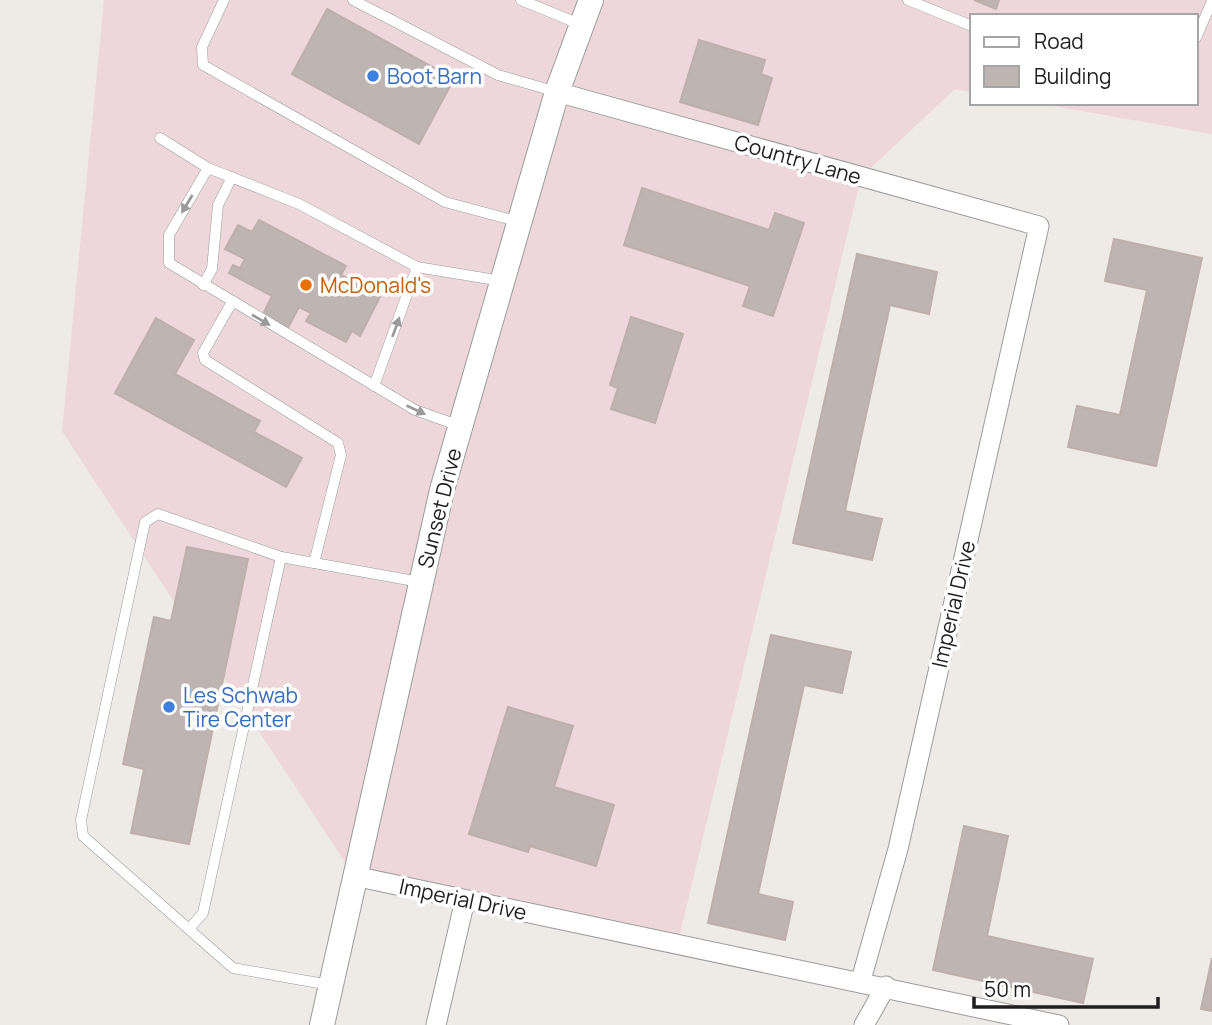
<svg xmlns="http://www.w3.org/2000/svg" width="1212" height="1025" font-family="Manrope,sans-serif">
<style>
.commercial{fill:#edd7da}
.building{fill:#beb5b3;stroke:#beafaa;stroke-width:2}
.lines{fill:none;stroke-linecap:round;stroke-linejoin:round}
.service-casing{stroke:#9b9b9b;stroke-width:11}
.minor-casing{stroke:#9b9b9b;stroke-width:21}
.tertiary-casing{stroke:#9b9b9b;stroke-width:26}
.service{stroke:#fff;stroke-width:10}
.minor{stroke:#fff;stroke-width:19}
.tertiary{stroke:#fff;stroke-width:24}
.oneway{fill:#9a9a9a}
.shop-dot{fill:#3f7fe0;stroke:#fff;stroke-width:2.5}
.food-dot{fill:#e8710a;stroke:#fff;stroke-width:2.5}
.labels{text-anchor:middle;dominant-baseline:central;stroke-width:7;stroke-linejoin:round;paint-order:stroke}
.shop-label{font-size:21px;fill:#366cbe;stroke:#fff;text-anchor:start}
.street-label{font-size:21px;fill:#1e1e1e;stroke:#fff}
.food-label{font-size:21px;fill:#c56008;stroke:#fff;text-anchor:start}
</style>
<rect width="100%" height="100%" fill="#eeeae6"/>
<!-- commercial -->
<path class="commercial" d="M104 0H1212V134L1036 103H1196V16H972V92L955 89 861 177 677 946 354 876 62 431Z"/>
<!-- building -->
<g class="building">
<path d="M974 0H999L996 9Z"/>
<path d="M327 9 454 79 419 144 292 74Z"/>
<path d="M699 40 765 60 761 74 772 78 758 125 680 102Z"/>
<path d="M642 188 769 230 775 213 804 223 773 316 743 306 750 286 624 245Z"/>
<path d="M259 220 346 266 341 275 381 295 360 336 352 331 346 342 306 321 311 313 299 307 288 328 263 314 272 296 229 273 233 265 240 268 245 259 225 249 238 225 252 232Z"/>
<path d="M1114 239 1202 258 1156 466 1068 447 1077 406 1120 415 1147 290 1105 281Z"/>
<path d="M857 254 937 272 929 314 890 305 845 511 882 519 872 560 793 543Z"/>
<path d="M631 317 683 334 655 423 611 409 618 388 610 385Z"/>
<path d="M156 318 194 340 175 374 260 421 254 432 302 458 286 487 115 393Z"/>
<path d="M187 547 248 559 189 844 131 833 144 769 123 764 154 617 171 621Z"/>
<path d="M771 635 851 652 842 693 804 685 758 894 793 902 785 940 708 923Z"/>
<path d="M508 707 573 726 554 787 614 805 596 866 530 846 528 852 469 834Z"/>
<path d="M964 826 1008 836 987 936 1093 959 1083 1003 933 970Z"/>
<path d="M1212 958V1011L1201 1009Z"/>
</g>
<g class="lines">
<defs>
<g id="service">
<path d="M224 0 202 47 203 65 445 202 520 222"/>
<path d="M353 0 498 75 557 92"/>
<path d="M521 0 582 25"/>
<path d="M908 0 972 26"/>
<path d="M1196 38 1212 1"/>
<path d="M160 138 208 168"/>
<path d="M203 285 212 269 218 205 232 177"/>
<path d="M232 302 203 353 205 360 338 443 341 455 314 563"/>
<path d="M374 386 417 267"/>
<path d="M460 426 415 410 169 263V235L208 168 299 204 417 267 502 281"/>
<path d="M189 929 203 913 281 557"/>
<path d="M330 985 233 968 83 836 81 820 145 522 158 514 281 557 420 582"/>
</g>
<g id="minor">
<path d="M557 92 1039 226 898 849 861 980"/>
<path d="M354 876 1059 1025"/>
<path d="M436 1025 465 900"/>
<path d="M864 1025 886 986"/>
</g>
<path id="tertiary" d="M322 1025 442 490 557 92 591 0"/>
</defs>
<!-- service casing -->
<use href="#service" class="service-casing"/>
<!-- minor casing -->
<use href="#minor" class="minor-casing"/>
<!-- tertiary casing -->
<use href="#tertiary" class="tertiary-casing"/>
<!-- service -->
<use href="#service" class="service"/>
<!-- minor -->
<use href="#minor" class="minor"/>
<!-- tertiary -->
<use href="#tertiary" class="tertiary"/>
</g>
<!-- one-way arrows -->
<defs><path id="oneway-solid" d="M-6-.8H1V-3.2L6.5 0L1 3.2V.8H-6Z" transform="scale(1.75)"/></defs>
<g class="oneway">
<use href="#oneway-solid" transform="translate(187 204) rotate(121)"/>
<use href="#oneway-solid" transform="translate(261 320) rotate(30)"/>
<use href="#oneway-solid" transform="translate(396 327) rotate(-70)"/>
<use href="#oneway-solid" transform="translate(416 410) rotate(25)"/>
</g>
<!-- markers -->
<g class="shop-dot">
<circle cx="373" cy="76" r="7"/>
<circle cx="169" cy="707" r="7"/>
</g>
<circle class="food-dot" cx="306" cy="285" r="7"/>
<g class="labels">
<!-- shop labels -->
<g class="shop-label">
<text x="387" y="76">Boot Barn</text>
<text x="183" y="695">Les Schwab<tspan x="183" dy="24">Tire Center</tspan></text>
</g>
<!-- street labels -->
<g class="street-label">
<text transform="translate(798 159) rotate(16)">Country Lane</text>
<text transform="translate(439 508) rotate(-76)">Sunset Drive</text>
<text transform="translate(953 604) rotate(-77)">Imperial Drive</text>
<text transform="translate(463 899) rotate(12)">Imperial Drive</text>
</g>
<!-- food labels -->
<g class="food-label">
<text x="320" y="285">McDonald's</text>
</g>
</g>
<!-- legend -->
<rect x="970" y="14" width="228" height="91" fill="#ffffff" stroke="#a5a5a5" stroke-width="2"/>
<rect x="984" y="37" width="35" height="10" fill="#ffffff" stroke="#a5a5a5" stroke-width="2"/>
<text x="1034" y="49" font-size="21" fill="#1e1e1e">Road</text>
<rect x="984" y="66" width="35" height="21" fill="#beb5b3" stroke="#a5a5a5" stroke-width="2"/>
<text x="1034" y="84" font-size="21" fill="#1e1e1e">Building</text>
<!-- scale -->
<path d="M974 997v10h184v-10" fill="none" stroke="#1e1e1e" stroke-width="3.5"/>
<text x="984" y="997" font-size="21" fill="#1e1e1e" stroke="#ffffff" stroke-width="5" paint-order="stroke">50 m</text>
</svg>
